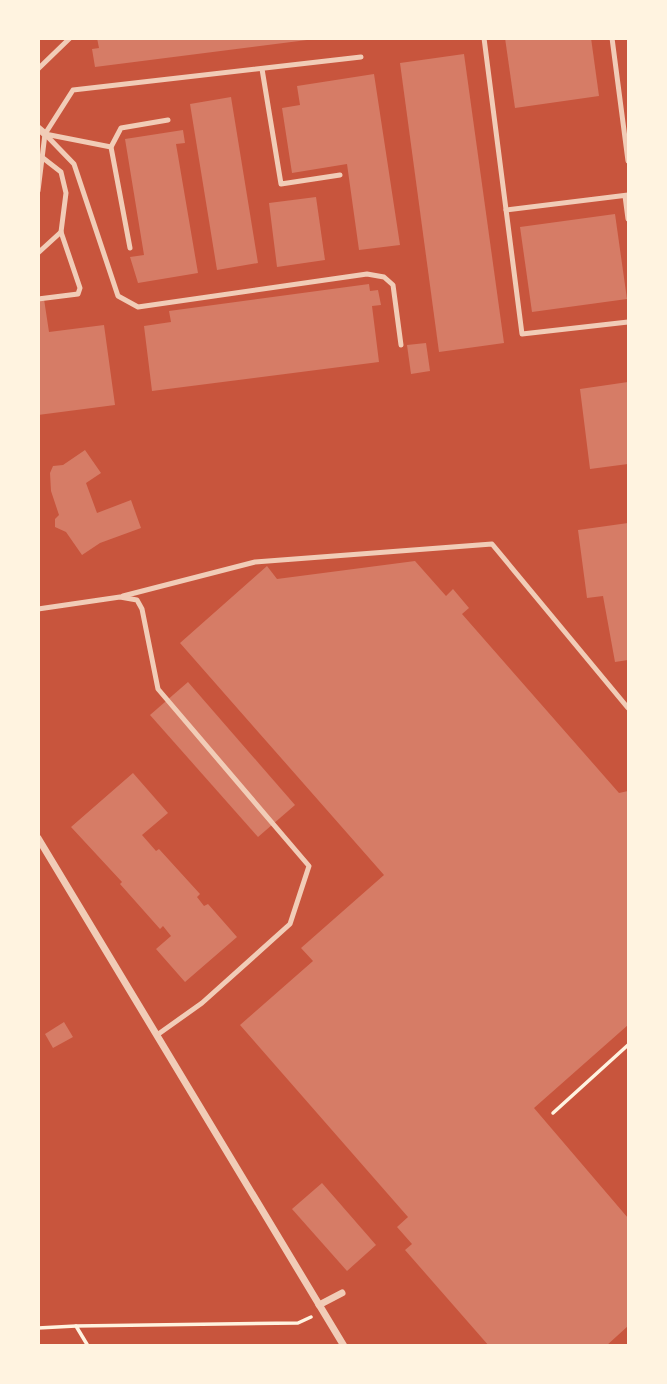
<svg xmlns="http://www.w3.org/2000/svg" width="667" height="1384" font-family="Manrope,sans-serif">
<style>
.building{fill:#d67c66}
.lines{fill:none;stroke-linecap:round;stroke-linejoin:round}
.path{stroke:#fff3e0;stroke-width:3.5}
.service{stroke:#f1ccb7;stroke-width:5}
.minor{stroke:#f1ccb7;stroke-width:7}
</style>
<rect width="100%" height="100%" fill="#c8553d"/>
<!-- building -->
<g class="building">
<path d="M97 38H307V40L95 67 92 49 99 48Z"/>
<path d="M505 38H591L599 96 515 108Z"/>
<path d="M464 54 504 343 439 352 400 63Z"/>
<path d="M374 74 400 245 359 250 347 164 292 173 282 108 300 105 297 86Z"/>
<path d="M231 97 258 263 217 270 190 104Z"/>
<path d="M183 130 185 143 176 144 198 273 138 283 130 257 144 255 125 139Z"/>
<path d="M316 197 325 260 277 267 269 203Z"/>
<path d="M615 214 627 299 532 312 520 227Z"/>
<path d="M369 284 370 291 378 290 381 305 372 306 379 362 152 391 144 326 171 322 169 311Z"/>
<path d="M44 299 49 332 104 325 115 405 38 415V300Z"/>
<path d="M426 343 430 371 411 374 407 345Z"/>
<path d="M628 382V464L590 469 580 389Z"/>
<path d="M85 450 101 473 86 483 97 513 131 500 141 528 100 543 82 555 66 532 55 527V519L59 515 51 491 50 473 53 466 63 465Z"/>
<path d="M628 523V660L615 662 603 596 587 598 578 530Z"/>
<path d="M415 561 446 596 453 589 469 608 462 614 619 793 628 791V1025L534 1108 628 1218V1326L606 1346H489L405 1250 412 1244 397 1227 408 1217 240 1025 313 961 301 948 384 875 180 643 267 566 277 579Z"/>
<path d="M188 682 295 805 258 837 150 715Z"/>
<path d="M133 773 168 813 142 835 156 851 159 849 200 894 197 897 204 906 208 904 237 937 185 982 156 949 171 936 163 926 160 929 120 884 122 882 71 827Z"/>
<path d="M64 1022 73 1037 53 1048 45 1034Z"/>
<path d="M322 1183 376 1245 347 1271 292 1209Z"/>
</g>
<g class="lines">
<!-- path -->
<g class="path">
<path d="M553 1113 628 1045"/>
<path d="M38 1328 76 1326"/>
<path d="M88 1346 76 1326 298 1323 311 1317"/>
</g>
<!-- service -->
<g class="service">
<path d="M484 38 522 334 628 322"/>
<path d="M612 38 628 161"/>
<path d="M38 69 70 38"/>
<path d="M262 69 281 184 340 175"/>
<path d="M45 134 74 164 118 296 138 307 367 274 384 277 393 285 401 345"/>
<path d="M45 134 111 147"/>
<path d="M38 191 45 134 73 90 361 57"/>
<path d="M625 196 628 219"/>
<path d="M506 210 628 195"/>
<path d="M130 248 111 147 121 128 168 120"/>
<path d="M38 253 61 232"/>
<path d="M38 299 78 294 80 288 61 232 66 193 61 172 43 158"/>
<path d="M123 596 255 562 492 544 628 708"/>
<path d="M38 609 120 597 137 600 142 609 158 689 309 866 290 924 202 1003 157 1035"/>
</g>
<!-- minor -->
<g class="minor">
<path d="M38 128 45 134"/>
<path d="M38 838 344 1346"/>
<path d="M319 1305 342 1293"/>
</g>
</g>
<!-- border -->
<rect width="667" height="1384" fill="none" stroke="#fff3e0" stroke-width="80"/>
</svg>
